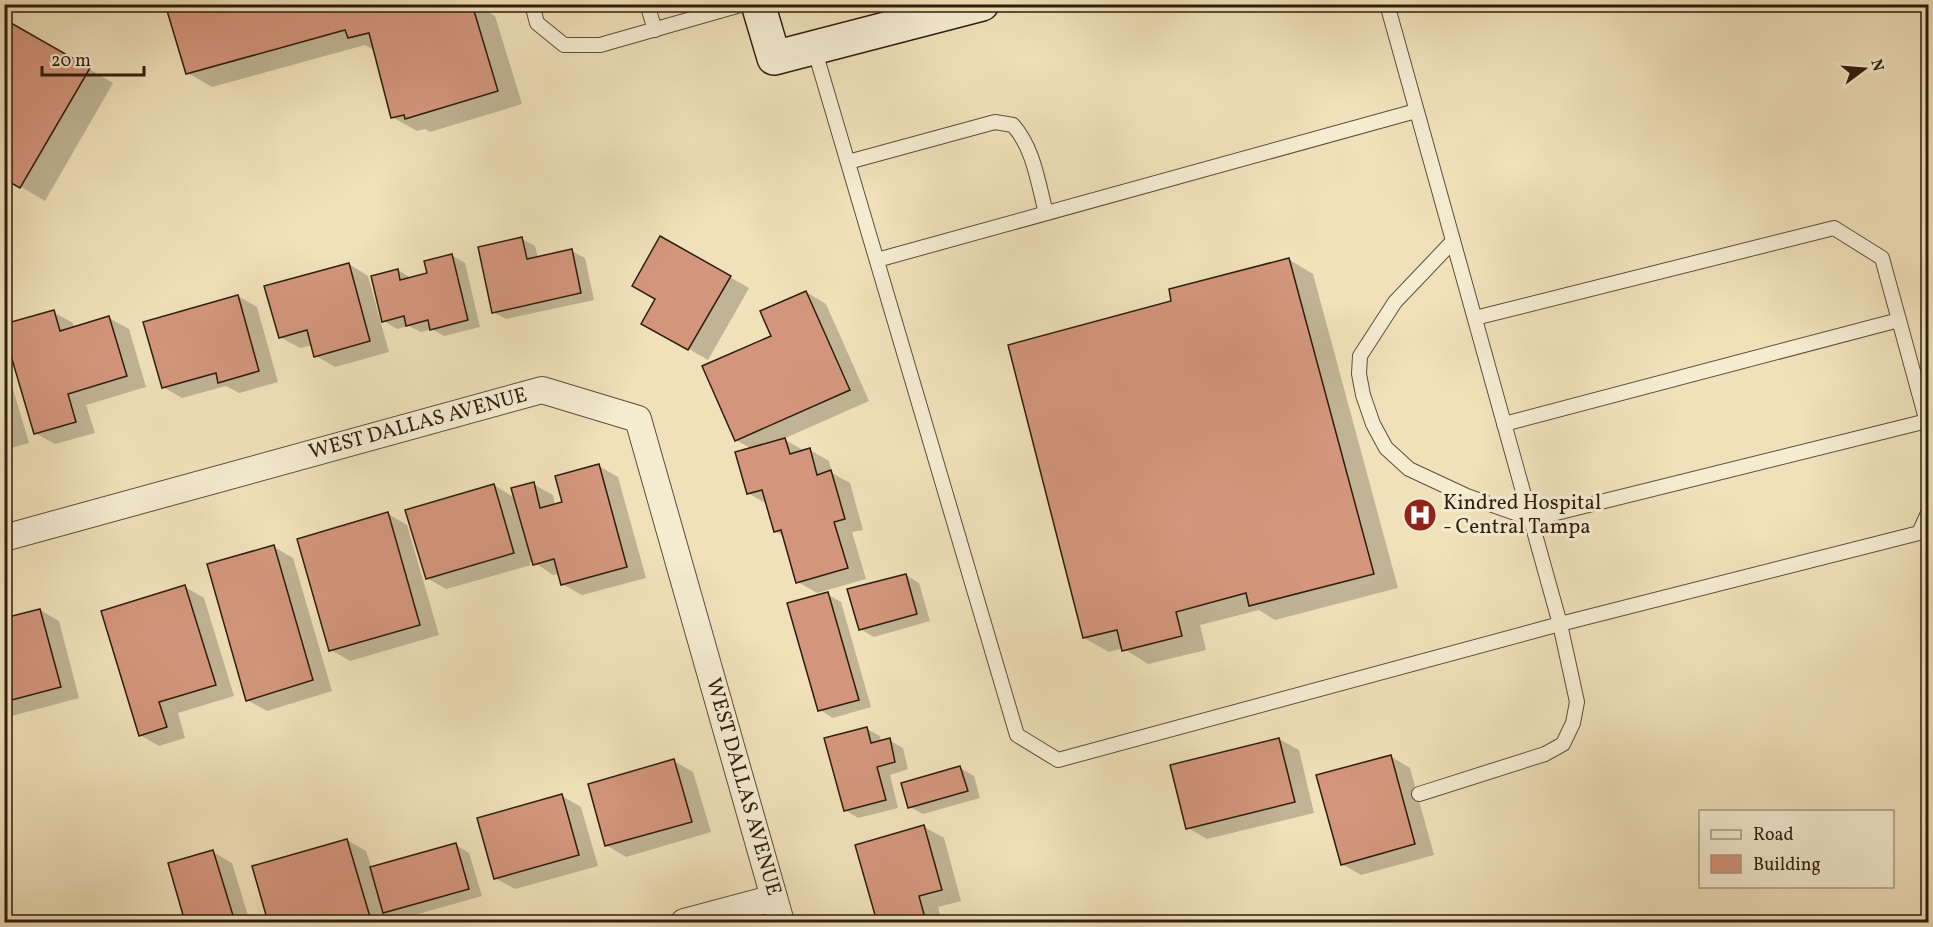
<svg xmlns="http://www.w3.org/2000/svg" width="1933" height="927" font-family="Vollkorn,serif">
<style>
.shadow{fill:#0003}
.building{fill:#d3967c;stroke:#2f1d0d;stroke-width:1.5}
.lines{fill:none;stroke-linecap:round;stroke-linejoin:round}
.lane-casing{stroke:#5f4e38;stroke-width:16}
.street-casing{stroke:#5f4e38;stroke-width:28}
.secondary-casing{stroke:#2f1d0d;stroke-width:36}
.lane{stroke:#f5ecd2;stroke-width:14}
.street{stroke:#f5ecd2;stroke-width:26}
.secondary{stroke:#f5ecd2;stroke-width:33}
.labels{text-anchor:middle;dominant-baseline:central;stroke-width:6;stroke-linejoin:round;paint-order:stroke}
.street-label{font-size:21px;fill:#2f1d0d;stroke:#f5ecd2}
.poi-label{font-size:21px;fill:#2f1d0d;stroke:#f5ecd2;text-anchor:start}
</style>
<rect width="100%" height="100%" fill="#f0e1ba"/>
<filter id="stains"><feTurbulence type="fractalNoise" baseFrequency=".00333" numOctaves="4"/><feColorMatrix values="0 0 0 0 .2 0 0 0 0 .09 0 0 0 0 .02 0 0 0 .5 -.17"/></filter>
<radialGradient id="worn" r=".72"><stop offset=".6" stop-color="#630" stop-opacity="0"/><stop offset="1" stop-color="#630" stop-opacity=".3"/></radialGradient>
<!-- shadow -->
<g class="shadow">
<path d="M167 4H484L485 10 495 16 522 104 430 132 425 129 417 131 392 117 375 51 365 45 212 87 188 73Z"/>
<path d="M4 13 10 16 8 22 113 83 45 201 4 177Z"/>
<path d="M661 238 749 288 708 360 643 323 657 298Z"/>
<path d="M522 239 535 246 538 258 572 251 585 258 594 300 506 319 493 312Z"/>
<path d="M451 255 465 263 480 327 444 336 432 329 421 332 409 326 397 329 384 321 398 270 411 278 428 274Z"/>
<path d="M1288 259 1313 274 1398 588 1275 620 1259 610 1200 625 1206 650 1148 664 1123 648 1109 652 1084 638 1173 303Z"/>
<path d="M349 264 368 276 389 352 335 367 316 356 312 345 300 348 280 337Z"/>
<path d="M806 292 826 304 869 401 783 439 805 451 810 450 829 461 832 473 850 483 863 530 852 532 866 579 817 593 798 582 784 536 775 531 767 504 748 493 752 449 736 440 773 336Z"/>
<path d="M238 296 257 307 278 382 239 393 226 386 182 398 163 387Z"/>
<path d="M53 312 73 323 74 328 109 318 129 329 146 387 86 405 95 433 55 444 35 433Z"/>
<path d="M4 381 12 386 29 443 4 450Z"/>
<path d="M599 466 618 477 646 578 582 595 562 584 560 574 553 575 534 562H529L531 565 446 589 427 578 494 485 515 498 533 484 553 495 555 505 564 503Z"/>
<path d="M388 514 407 525 439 635 350 661 331 650Z"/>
<path d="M274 547 293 558 332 691 267 711 247 700Z"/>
<path d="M906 575 919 583 930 621 874 637 860 629Z"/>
<path d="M185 587 204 598 234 696 178 713 185 738 159 746 140 735Z"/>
<path d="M827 594 841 602 871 707 833 718 820 710Z"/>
<path d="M40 610 59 621 79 698 4 718V620Z"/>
<path d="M867 729 880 736 881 742 889 740 903 748 908 769 890 775 898 808 858 818 845 810Z"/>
<path d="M1279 739 1299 750 1314 813 1207 839 1188 828Z"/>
<path d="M1390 756 1410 768 1434 855 1361 875 1342 864Z"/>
<path d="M674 761 693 772 711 832 626 857 606 845Z"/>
<path d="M960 768 974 776 980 798 923 814 910 807Z"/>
<path d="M562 796 581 807 598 866 515 889 495 878Z"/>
<path d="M924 827 944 838 961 901 938 907 942 922H878L857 846Z"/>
<path d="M347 840 366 851 372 869 456 845 469 853 482 896 397 920 384 913 387 922H269L254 867Z"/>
<path d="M213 852 232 863 250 922H164L185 916Z"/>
</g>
<!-- building -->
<g class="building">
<path d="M165 4H472L498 91 405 119 404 115 391 118 369 33 348 38 345 30 186 74Z"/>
<path d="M4 19 90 68 20 188 4 179Z"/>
<path d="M660 236 731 276 688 350 641 324 655 299 632 286Z"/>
<path d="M522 237 527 259 572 249 581 293 492 313 478 247Z"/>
<path d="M452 254 468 320 430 330 428 320 406 326 404 316 382 322 371 276 398 269 400 280 427 273 424 261Z"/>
<path d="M1289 258 1374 574 1249 606 1246 593 1176 612 1182 636 1122 651 1117 630 1083 638 1008 345 1171 301 1169 289Z"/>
<path d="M349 263 370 341 314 357 307 330 279 338 264 286Z"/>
<path d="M806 291 850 390 735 441 702 366 771 336 760 311Z"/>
<path d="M238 295 259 371 218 383 216 373 162 388 143 322Z"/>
<path d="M54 310 60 331 109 316 127 376 68 394 76 422 34 434 4 332V324Z"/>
<path d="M4 411 11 432 4 434Z"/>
<path d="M785 438 790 454 810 448 817 475 831 470 845 519 834 522 848 568 796 583 781 530 774 532 762 490 747 494 735 452Z"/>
<path d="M599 464 627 567 561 585 554 559 533 565 511 488 534 482 540 508 562 502 555 476Z"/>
<path d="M494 484 514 553 426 579 405 510Z"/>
<path d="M388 512 420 625 329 651 297 539Z"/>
<path d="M274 545 313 680 246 701 207 564Z"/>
<path d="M906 574 917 614 859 630 847 589Z"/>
<path d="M185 585 216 685 159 702 167 727 139 736 101 611Z"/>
<path d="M828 592 859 700 818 711 787 603Z"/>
<path d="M40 609 61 687 4 702V618Z"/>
<path d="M867 727 871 743 890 738 895 762 877 767 886 800 844 811 824 738Z"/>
<path d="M1279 738 1295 802 1186 829 1170 765Z"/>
<path d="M1391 755 1415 844 1341 865 1316 775Z"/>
<path d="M674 759 692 822 605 846 588 784Z"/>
<path d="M960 766 968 791 908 808 901 783Z"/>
<path d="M562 794 579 855 494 879 477 818Z"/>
<path d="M924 825 942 890 919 896 925 918 909 922H877L855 845Z"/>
<path d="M347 839 370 917 351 922H268L252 866Z"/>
<path d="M456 843 469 889 383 913 370 867Z"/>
<path d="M213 850 235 922H159L183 915 168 863Z"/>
</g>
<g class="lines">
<defs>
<g id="lane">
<path d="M532 4 537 23 564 45H600L744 4"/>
<path d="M647 4 655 30"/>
<path d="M814 48 1017 735 1058 760 1560 624 1387 4"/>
<path d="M848 162 995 122 1013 125C1034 149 1038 183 1046 213"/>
<path d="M1453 241 1395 302 1360 356 1359 374 1363 395 1373 424 1386 448 1409 469 1467 496 1532 519 1927 421"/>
<path d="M877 260 1416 111"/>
<path d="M1475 318 1834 228 1882 258 1928 426"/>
<path d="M1504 424 1899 320"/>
<path d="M1419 794 1545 754 1563 744 1573 723 1577 702 1560 624 1919 533 1928 513"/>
</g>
<g id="street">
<path d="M4 538 542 390 638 419 781 922"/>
<path d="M684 922 774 898"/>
</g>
<path id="secondary" d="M758 4 774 58 982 4"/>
</defs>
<!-- lane casing -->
<use href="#lane" class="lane-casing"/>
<!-- street casing -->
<use href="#street" class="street-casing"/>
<!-- secondary casing -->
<use href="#secondary" class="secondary-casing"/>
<!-- lane -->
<use href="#lane" class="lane"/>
<!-- street -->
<use href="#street" class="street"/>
<!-- secondary -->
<use href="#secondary" class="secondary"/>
</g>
<!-- icons -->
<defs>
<symbol id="hospital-disc" viewBox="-11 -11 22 22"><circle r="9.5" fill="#8f2418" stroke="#f5ecd2"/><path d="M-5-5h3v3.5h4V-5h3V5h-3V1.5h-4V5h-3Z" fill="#fff"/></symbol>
</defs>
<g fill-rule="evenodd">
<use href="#hospital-disc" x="1401" y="496" width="38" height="38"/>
</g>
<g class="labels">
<!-- street labels -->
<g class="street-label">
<text transform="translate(418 424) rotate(-15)">WEST DALLAS AVENUE</text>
<text transform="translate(743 787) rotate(74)">WEST DALLAS AVENUE</text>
</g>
<!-- poi labels -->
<g class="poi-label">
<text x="1443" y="503">Kindred Hospital<tspan x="1443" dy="24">- Central Tampa</tspan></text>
</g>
</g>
<!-- margin -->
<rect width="1933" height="927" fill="none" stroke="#f0e1ba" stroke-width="24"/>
<rect x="6" y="6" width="1921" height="915" fill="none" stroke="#2f1d0d" stroke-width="3"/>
<rect x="12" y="12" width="1909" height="903" fill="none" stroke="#2f1d0d" stroke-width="1.5"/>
<!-- legend -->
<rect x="1699" y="810" width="195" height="78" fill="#f5ecd2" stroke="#a69983" stroke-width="1.5"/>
<rect x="1711" y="830" width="30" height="9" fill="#f5ecd2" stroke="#a69983" stroke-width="1.5"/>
<text x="1753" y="840" font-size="18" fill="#2f1d0d">Road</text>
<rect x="1711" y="855" width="30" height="18" fill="#d3967c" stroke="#a69983" stroke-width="1.5"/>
<text x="1753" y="870" font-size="18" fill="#2f1d0d">Building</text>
<!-- north arrow -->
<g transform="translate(1864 69) rotate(74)" stroke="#f5ecd2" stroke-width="4.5" paint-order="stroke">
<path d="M0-4.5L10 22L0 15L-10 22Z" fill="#2f1d0d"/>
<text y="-9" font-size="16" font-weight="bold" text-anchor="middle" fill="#2f1d0d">N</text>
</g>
<!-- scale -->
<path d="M42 66v9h102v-9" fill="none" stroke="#2f1d0d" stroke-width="3"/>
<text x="51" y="66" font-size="18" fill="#2f1d0d" stroke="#f5ecd2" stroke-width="4.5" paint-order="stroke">20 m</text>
<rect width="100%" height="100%" filter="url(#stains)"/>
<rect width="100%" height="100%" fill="url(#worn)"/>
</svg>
